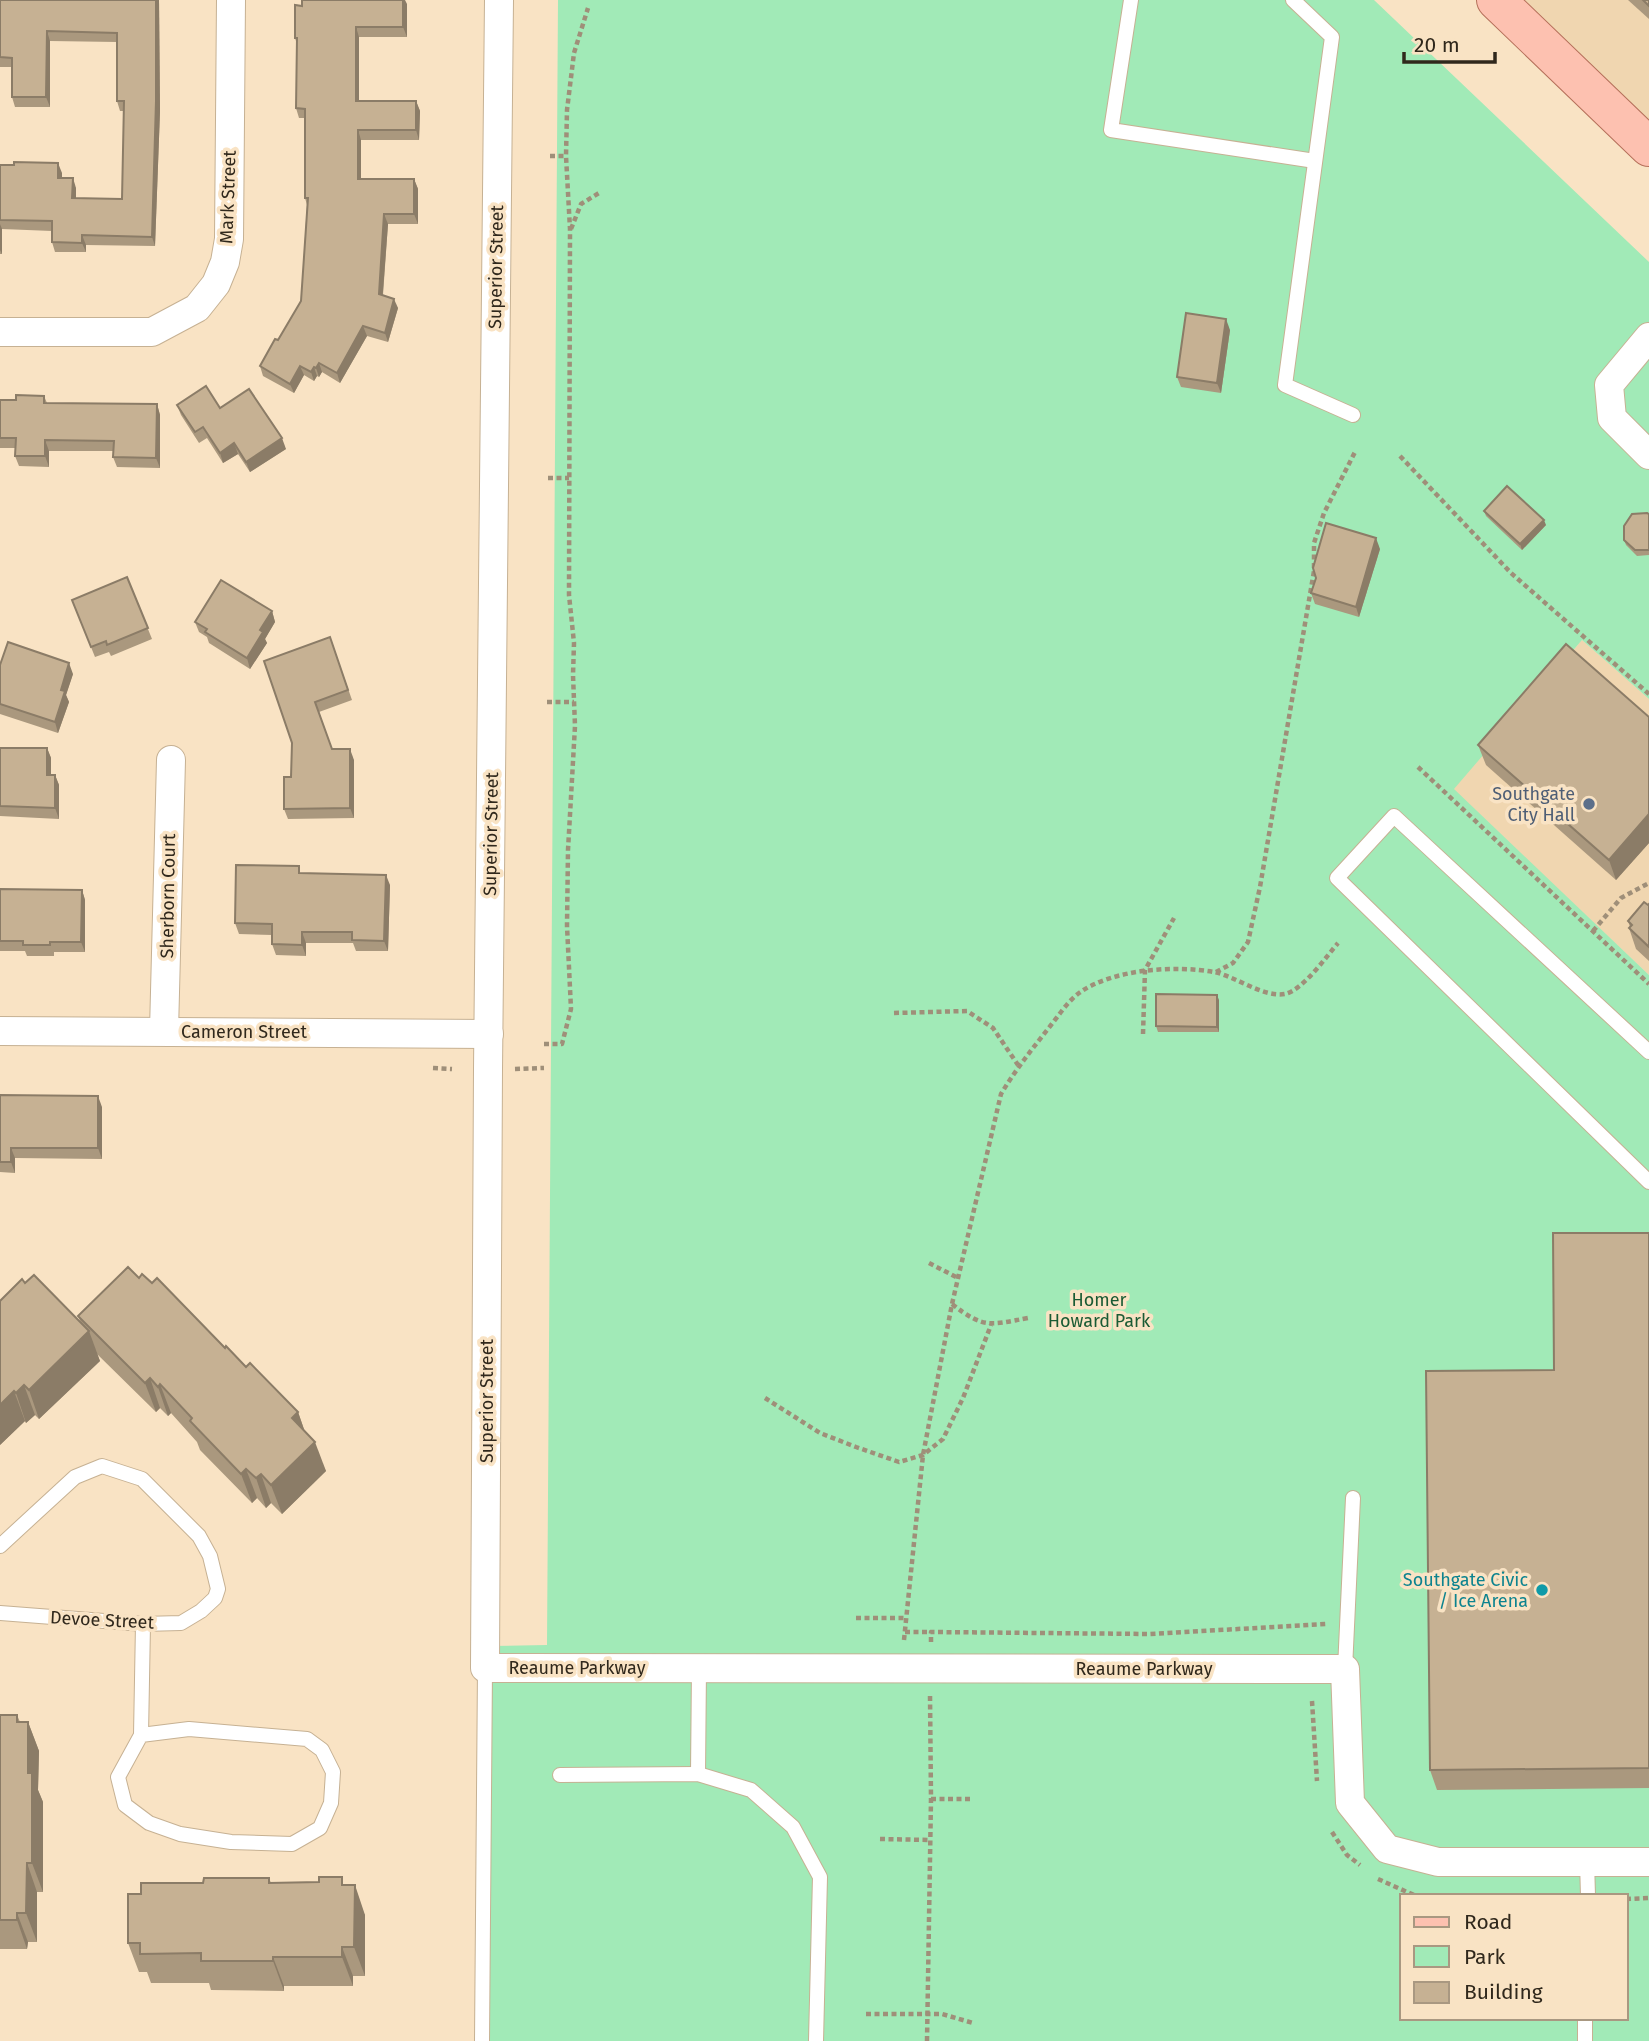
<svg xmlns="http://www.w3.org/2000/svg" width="1649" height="2041" font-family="'Fira Sans',sans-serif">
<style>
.built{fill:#f0d6b0}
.green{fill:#a1eab7;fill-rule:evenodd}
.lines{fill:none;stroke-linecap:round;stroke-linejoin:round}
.lane-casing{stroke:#c6b193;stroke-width:16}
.street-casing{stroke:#c6b193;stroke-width:30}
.primary-casing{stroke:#b5705a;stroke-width:40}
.path{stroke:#9f8f79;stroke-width:4.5;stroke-dasharray:5 3.5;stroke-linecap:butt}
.lane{stroke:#fff;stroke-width:14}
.street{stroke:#fff;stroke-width:28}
.primary{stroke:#fdc1b0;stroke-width:38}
.wall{fill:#aa987e}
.shaded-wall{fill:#8b7c67}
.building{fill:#c6b193;stroke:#8b7c67;stroke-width:2}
.service-dot{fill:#5c6f8a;stroke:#f9e3c4;stroke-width:2.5}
.culture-dot{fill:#0f9aa8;stroke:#f9e3c4;stroke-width:2.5}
.labels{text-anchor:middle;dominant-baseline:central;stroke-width:7;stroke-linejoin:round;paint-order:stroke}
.street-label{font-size:18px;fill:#30281c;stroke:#f9e3c4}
.service-label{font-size:18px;fill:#4e5e75;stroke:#f9e3c4;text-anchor:end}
.park-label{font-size:18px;fill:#1a5b34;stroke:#f9e3c4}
.culture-label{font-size:18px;fill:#0d838f;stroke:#f9e3c4;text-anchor:end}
</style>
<rect width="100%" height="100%" fill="#f9e3c4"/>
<!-- built -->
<g class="built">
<path d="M1496 0H1649V147Z"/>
<path d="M1582 640 1649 699V975L1453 789Z"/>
</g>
<!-- green -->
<path class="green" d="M558 0H1374L1649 262V699L1582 640 1454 789 1649 975V2041H485L490 1646 547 1645ZM1402 1896H1626V2018H1402Z"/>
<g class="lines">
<defs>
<g id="lane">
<path d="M1131 0 1111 130 1315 161"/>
<path d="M1293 0 1332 37 1285 385 1353 415"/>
<path d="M1649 1052 1394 816 1337 878 1649 1182"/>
<path d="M0 1546 75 1477 102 1466 142 1479 199 1536 210 1556 218 1589 215 1598 201 1611 181 1623 143 1624 0 1613"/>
<path d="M1345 1669 1353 1498"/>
<path d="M189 1729 307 1739 322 1750 333 1772 331 1803 320 1828 292 1844 231 1842 180 1834 149 1823 125 1805 118 1777 141 1735Z"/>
<path d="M141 1735 143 1624"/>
<path d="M698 1774 699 1668"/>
<path d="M560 1775 698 1774 751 1790 793 1827 820 1877 816 2041"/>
<path d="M1587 1861 1588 1896"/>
<path d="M482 2041 485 1668"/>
<path d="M1585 2041V2018"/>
</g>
<g id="street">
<path d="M499 0 488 1069 485 1668 1345 1669 1350 1803 1387 1849 1438 1862H1649"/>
<path d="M0 332H152L197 308 216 284 225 262 229 239 231 0"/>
<path d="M1649 337 1609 385 1612 418 1649 455"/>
<path d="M0 1031 489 1034"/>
<path d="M164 1031 171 760"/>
</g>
<path id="primary" d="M1496 0 1649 147"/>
</defs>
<!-- lane casing -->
<use href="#lane" class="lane-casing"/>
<!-- street casing -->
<use href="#street" class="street-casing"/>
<!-- primary casing -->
<use href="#primary" class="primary-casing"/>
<!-- path -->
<g class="path">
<path d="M550 156H566"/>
<path d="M571 229 581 204 599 193"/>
<path d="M1400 456 1511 573 1649 694"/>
<path d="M548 478H569"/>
<path d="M547 702H574"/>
<path d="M1418 767 1649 984"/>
<path d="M1593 931 1621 898 1649 883"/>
<path d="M1216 972 1233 963 1248 942 1260 887 1314 571V543L1324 513 1355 452"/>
<path d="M894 1013 967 1011 993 1028 1018 1065"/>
<path d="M1143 1034 1145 970 1174 918"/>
<path d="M544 1044H562L571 1009 567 926 568 850 575 726 573 675 574 643 569 595 570 229 566 156 567 110 574 53 588 8"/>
<path d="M433 1068 452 1069"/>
<path d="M515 1069 544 1068"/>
<path d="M929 1263 958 1278"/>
<path d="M952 1304C984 1329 990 1325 1028 1318"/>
<path d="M765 1398 820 1433 856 1447 899 1462 923 1455 943 1439 963 1398 991 1325"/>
<path d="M856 1618H907"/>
<path d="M905 1632H931"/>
<path d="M904 1640 923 1455 952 1304 1001 1094C1016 1069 1033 1048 1051 1025 1059 1015 1068 1001 1079 993 1112 969 1175 965 1214 972 1235 976 1264 998 1285 994 1303 990 1326 957 1338 943"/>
<path d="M931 1642V1632L1150 1634 1326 1624"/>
<path d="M1312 1701 1317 1781"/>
<path d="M931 1799H972"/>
<path d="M1332 1832 1347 1855 1360 1865"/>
<path d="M880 1839 930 1840"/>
<path d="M1378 1879 1416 1896"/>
<path d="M1626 1899 1649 1898"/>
<path d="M866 2014H942L973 2023"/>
<path d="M927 2041 931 1799 930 1695"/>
</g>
<!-- lane -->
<use href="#lane" class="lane"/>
<!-- street -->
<use href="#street" class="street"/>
<!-- primary -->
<use href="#primary" class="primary"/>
</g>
<!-- wall -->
<g class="wall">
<path d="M0 0H159L160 111 155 246 86 245V252H55L52 242V231L2 229V254H0V165L62 173V178L76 188V198L122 199 124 111H120L117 101V42L50 41V107H15L12 97V67H0Z"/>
<path d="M1628 0H1649V19Z"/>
<path d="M407 4V37H359V101H416L420 111 419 140H361V179H414L418 189V224H388L383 295 398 308 388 342 367 336 340 383 322 372 319 377 317 376 314 381 304 375 294 393 263 376 260 366 278 340 301 301 307 205 305 198V118H299L296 108 297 44 295 38Z"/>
<path d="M1230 330 1221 393 1181 387 1177 377Z"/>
<path d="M44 396 47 403 157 404 160 415V468L117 467 113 457V451H49V467L19 466 15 456V448H0V400H16Z"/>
<path d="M177 405 220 408 286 449 250 472 238 454 223 463 207 438 199 443 181 415Z"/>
<path d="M1484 511 1546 525 1522 550 1486 516Z"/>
<path d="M1649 514V555L1637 556 1626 545 1624 540Z"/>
<path d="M1380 549 1359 617 1315 604 1311 593 1316 578Z"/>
<path d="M127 577 152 639 111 656 109 652 95 657 72 600Z"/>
<path d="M272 611 275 622 265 639 267 643 250 669 209 643 207 637 199 632 195 622Z"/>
<path d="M330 637 352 700 319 712 332 749 354 760V818L288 819 284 809 291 777Z"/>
<path d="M0 665 73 674 66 695 69 702 58 733 0 714Z"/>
<path d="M1649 717V843L1616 880 1486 765 1478 745Z"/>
<path d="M0 748H47L51 758V775H55L59 785V819L0 816Z"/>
<path d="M302 873 390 885 388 951H356L353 943H306V956L276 955 272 944V935L239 934 235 923Z"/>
<path d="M0 889 82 890 85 900V952H54V956H27L25 951H0Z"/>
<path d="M1649 904V961L1636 949 1629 928 1630 927 1628 921Z"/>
<path d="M1219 1000V1032H1158L1156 1026Z"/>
<path d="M0 1095 102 1107V1159L15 1158V1173L0 1172Z"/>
<path d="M1649 1233V1788L1437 1790 1430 1770 1554 1370Z"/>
<path d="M139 1278 152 1283 298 1412 305 1432 326 1471 282 1514 271 1503 266 1508 257 1498 252 1503 200 1450 197 1442 171 1413 168 1416 160 1408 156 1412 97 1354 100 1361 39 1419 35 1415 26 1423 25 1421 0 1445 25 1283 81 1323 78 1316Z"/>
<path d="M0 1715H17L20 1722H28L39 1751 38 1790 43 1802V1892H37V1942H28L27 1949H0Z"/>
<path d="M269 1878 271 1883 345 1885 365 1915V1976H353V1986H284V1991L211 1990 209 1983H151L147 1972H139L128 1943 141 1894 203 1883Z"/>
</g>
<!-- shaded-wall -->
<g class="shaded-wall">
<path d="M156 0H159L160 111 155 246 152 237Z"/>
<path d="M403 0H405L407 4V37L403 27Z"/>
<path d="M356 27 359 37V110L356 101Z"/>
<path d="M47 31 50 41V107L46 97Z"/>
<path d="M416 101 420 111 419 140 416 130Z"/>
<path d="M358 130 361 140V189L358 179Z"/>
<path d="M58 163 62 173V187L58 178Z"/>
<path d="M73 178 76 188V207L72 198Z"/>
<path d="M414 179 418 189V224L414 214Z"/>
<path d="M384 214 388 224 382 304 379 294Z"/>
<path d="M0 224 2 229V254L0 250Z"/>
<path d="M82 235 86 245V252L82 243Z"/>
<path d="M394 299 398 308 388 342 385 333Z"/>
<path d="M1226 319 1230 330 1221 393 1217 383Z"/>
<path d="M363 326 367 336 340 383 337 373Z"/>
<path d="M319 363 322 372 319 377 316 368Z"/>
<path d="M300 366 304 375 294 393 290 384Z"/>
<path d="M314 367 317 376 314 381 311 372Z"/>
<path d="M157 404 160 415V468L156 458Z"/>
<path d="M282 438 286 449 250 472 246 462Z"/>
<path d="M45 440 49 451V467L45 456Z"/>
<path d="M234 443 238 454 223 463 220 453Z"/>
<path d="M1544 520 1546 525 1522 550 1520 544Z"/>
<path d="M1376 538 1380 549 1359 617 1356 607Z"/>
<path d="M272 611 275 622 265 639 267 643 250 669 247 658 260 630Z"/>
<path d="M69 663 73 674 66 695 69 702 58 733 55 722 61 690Z"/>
<path d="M47 748 51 758V785L47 775Z"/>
<path d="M350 749 354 760V818L350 808Z"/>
<path d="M55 775 59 785V819L55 808Z"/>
<path d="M1649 814V843L1616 880 1609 860Z"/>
<path d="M386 875 390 885 388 951 384 941Z"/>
<path d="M82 890 85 900V952L81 942Z"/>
<path d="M302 932 306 943V956L302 945Z"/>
<path d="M1217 995 1219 1000V1032L1217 1027Z"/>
<path d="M98 1096 102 1107V1159L98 1148Z"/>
<path d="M11 1148 15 1158V1173L11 1162Z"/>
<path d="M89 1331 100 1361 39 1419 29 1390Z"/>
<path d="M150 1378 160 1408 156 1412 145 1383Z"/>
<path d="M160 1384 171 1413 168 1416 158 1387Z"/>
<path d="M24 1385 35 1415 26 1423 16 1393Z"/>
<path d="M14 1391 25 1421 0 1445V1405Z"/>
<path d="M298 1412 308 1441 292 1418Z"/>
<path d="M315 1442 326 1471 282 1514 271 1485Z"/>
<path d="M246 1469 257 1498 252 1503 241 1474Z"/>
<path d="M261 1474 271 1503 266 1508 256 1478Z"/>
<path d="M28 1722 39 1751 38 1790 43 1802V1892L32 1863 28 1773Z"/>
<path d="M27 1863 37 1892V1942L26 1913Z"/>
<path d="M355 1885 365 1915V1976L354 1947Z"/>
<path d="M17 1913 28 1942 27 1949 17 1920Z"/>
<path d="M342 1947 353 1976V1986L342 1957Z"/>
<path d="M273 1957 284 1986V1991L273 1961Z"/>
</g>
<!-- building -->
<g class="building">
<path d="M0 0H156V101L152 237 82 235V243L52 242V221L0 220V165H14V162L58 163V178H73L72 198 122 199 124 101H117V33L47 31 46 97H12V58L0 57Z"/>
<path d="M302 0H403V27H356V101H416V130H358V179H414V214H384L379 294 394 299 385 333 363 326 337 373 319 363 316 368 314 367 311 372 300 366 290 384 260 366 275 339 278 340 301 301 308 198H305V109L296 108 297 38H295V5L302 6Z"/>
<path d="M1643 0H1649V6Z"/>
<path d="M1186 313 1226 319 1217 383 1177 377Z"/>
<path d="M206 386 220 408 249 389 282 438 246 462 234 443 220 453 203 427 195 432 177 405Z"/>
<path d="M16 395 44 396V403L157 404 156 458 113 457 114 441 45 440V456H15L16 438H0V400H16Z"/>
<path d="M1507 486 1544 520 1520 544 1484 511Z"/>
<path d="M1647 513 1649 514V550H1635L1624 540V526L1632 514Z"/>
<path d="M1326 523 1376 538 1356 607 1311 593 1316 578 1313 568Z"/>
<path d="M127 577 148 628 107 645 106 641 91 647 72 600Z"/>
<path d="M221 580 272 611 260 630 263 632 247 658 205 632 207 629 195 622Z"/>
<path d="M330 637 348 690 315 702 332 749H350V808L284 809V777H291L292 743 264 661Z"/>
<path d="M8 642 69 663 61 690 65 691 55 722 0 704V665Z"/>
<path d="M1566 644 1649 717V814L1609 860 1478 745Z"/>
<path d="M0 748H47V775H55V808L0 806Z"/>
<path d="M236 865 299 866V873L386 875 384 941 352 940V932H302V945L272 944V924L235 923Z"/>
<path d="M0 889 82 890 81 942H50V945H23V941H0Z"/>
<path d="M1644 902 1648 905 1649 904V947L1629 928 1632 925 1628 921Z"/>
<path d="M1156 994 1217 995V1027L1156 1026Z"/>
<path d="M0 1095 98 1096V1148H11V1162H0Z"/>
<path d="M1553 1233H1649V1768L1430 1770 1426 1371 1554 1370Z"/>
<path d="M128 1267 139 1278 142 1274 152 1283 157 1278 225 1348 226 1346 246 1367 250 1363 298 1412 292 1418 315 1442 271 1485 261 1474 256 1478 246 1469 241 1474 190 1421 192 1418 160 1384 158 1387 150 1378 145 1383 78 1316Z"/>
<path d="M34 1275 89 1331 29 1390 24 1385 16 1393 14 1391 0 1405V1301L22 1279 25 1283Z"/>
<path d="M0 1715H17V1722H28V1773H32V1863H27L26 1913H17V1920H0Z"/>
<path d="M319 1877H342V1885H355L354 1947H342V1957H273V1961H201V1953L140 1954V1943H128V1894H141V1883H203L204 1878H269V1883L319 1882Z"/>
</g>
<!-- markers -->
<circle class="service-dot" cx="1589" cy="804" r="7"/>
<circle class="culture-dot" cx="1542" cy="1590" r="7"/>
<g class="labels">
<!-- street labels -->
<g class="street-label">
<text transform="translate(228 197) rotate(-88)">Mark Street</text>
<text transform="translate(496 267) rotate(-89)">Superior Street</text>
<text transform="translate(491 834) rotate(-89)">Superior Street</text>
<text transform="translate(168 896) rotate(-89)">Sherborn Court</text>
<text x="244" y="1032">Cameron Street</text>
<text transform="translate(487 1401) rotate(-90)">Superior Street</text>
<text transform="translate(102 1620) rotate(3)">Devoe Street</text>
<text x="577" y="1668">Reaume Parkway</text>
<text x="1144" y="1669">Reaume Parkway</text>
</g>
<!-- service labels -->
<g class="service-label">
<text x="1575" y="794">Southgate<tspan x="1575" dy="21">City Hall</tspan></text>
</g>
<!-- park labels -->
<g class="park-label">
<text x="1099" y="1300">Homer<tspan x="1099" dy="21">Howard Park</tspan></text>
</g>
<!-- culture labels -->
<g class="culture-label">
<text x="1528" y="1580">Southgate Civic<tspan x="1528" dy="21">/ Ice Arena</tspan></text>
</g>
</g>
<!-- legend -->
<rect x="1400" y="1894" width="228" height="126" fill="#f9e3c4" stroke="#a99881" stroke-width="2"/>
<rect x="1414" y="1917" width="35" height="10" fill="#fdc1b0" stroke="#a99881" stroke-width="2"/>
<text x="1464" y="1929" font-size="21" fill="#30281c">Road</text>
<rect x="1414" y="1946" width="35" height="21" fill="#a1eab7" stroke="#a99881" stroke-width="2"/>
<text x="1464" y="1964" font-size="21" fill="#30281c">Park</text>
<rect x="1414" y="1982" width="35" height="21" fill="#c6b193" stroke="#a99881" stroke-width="2"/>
<text x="1464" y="1999" font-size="21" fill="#30281c">Building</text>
<!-- scale -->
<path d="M1404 52v10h91v-10" fill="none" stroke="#30281c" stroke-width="3.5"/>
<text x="1414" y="52" font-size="21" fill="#30281c" stroke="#f9e3c4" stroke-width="5" paint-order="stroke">20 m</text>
</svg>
